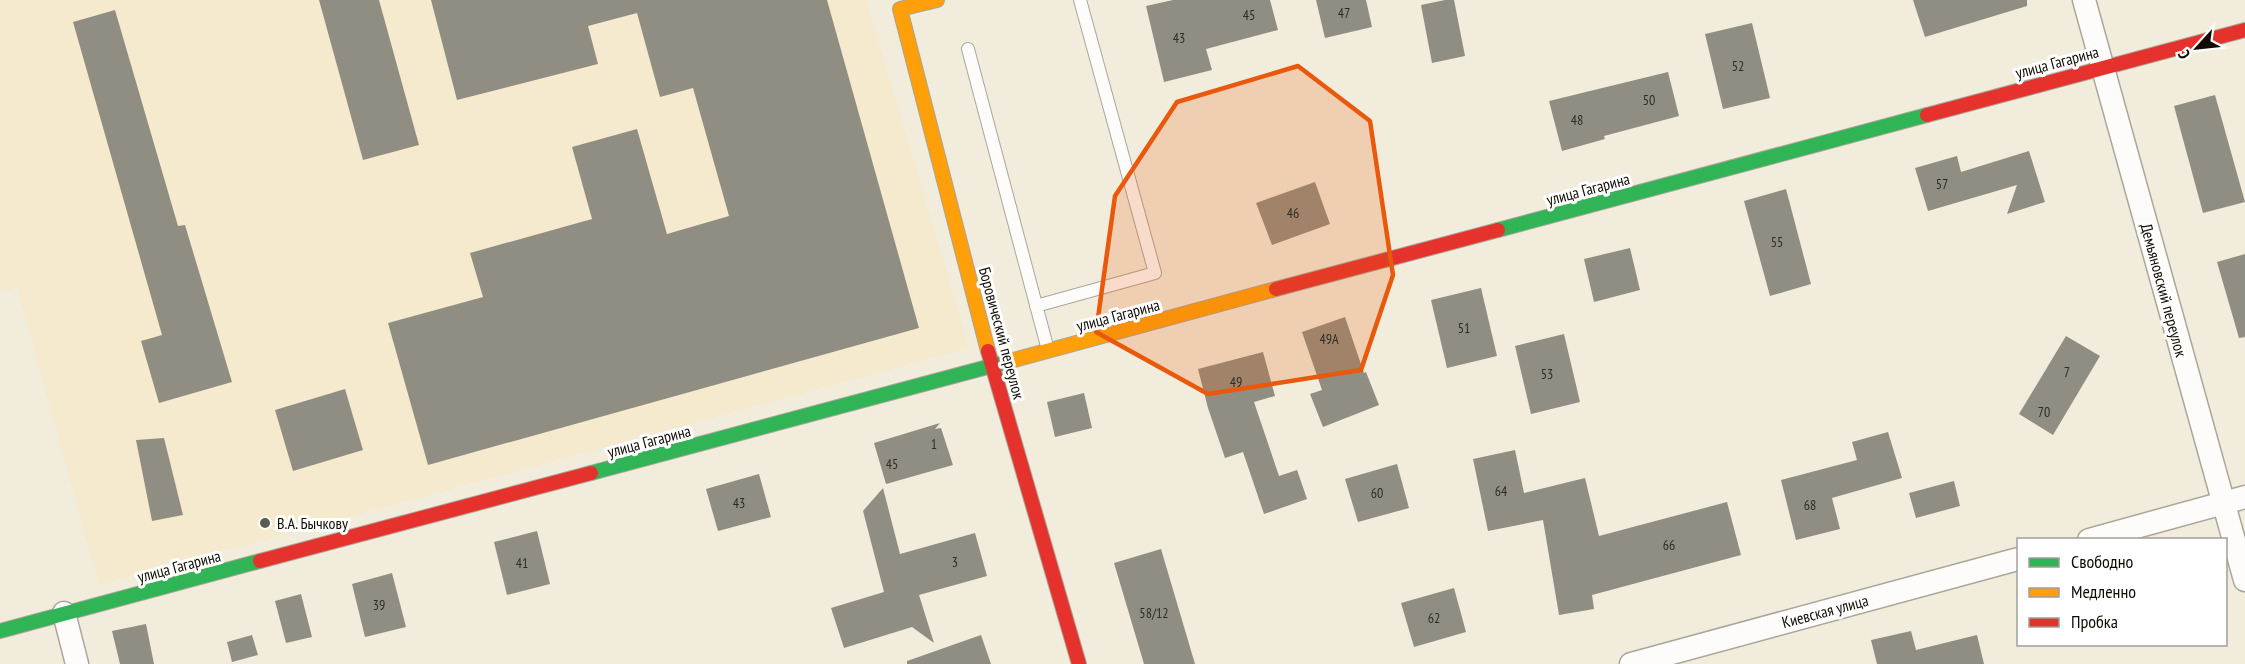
<svg xmlns="http://www.w3.org/2000/svg" width="2245" height="664" font-family="'PT Sans Narrow',sans-serif">
<style>
.built{fill:#f5eace}
.building{fill:#908e82}
.lines{fill:none;stroke-linecap:round;stroke-linejoin:round}
.lane-casing{stroke:#aaa699;stroke-width:14}
.street-casing{stroke:#aaa699;stroke-width:25}
.fast-casing{stroke:#aaa699;stroke-width:16}
.slow-casing{stroke:#aaa699;stroke-width:16}
.jam-casing{stroke:#aaa699;stroke-width:16}
.lane{stroke:#fdfcfa;stroke-width:12}
.street{stroke:#fdfcfa;stroke-width:22}
.fast{stroke:#30b455;stroke-width:14}
.slow{stroke:#ff9f0a;stroke-width:14}
.jam{stroke:#e5322d;stroke-width:14}
.marked{fill:#e8590c;fill-opacity:0.2;stroke:#e8590c;stroke-width:4.5;stroke-linejoin:round}
.poi-dot{fill:#5f5a4f;stroke:#fff;stroke-width:2}
.labels{text-anchor:middle;dominant-baseline:central;stroke-width:6;stroke-linejoin:round;paint-order:stroke}
.number-label{font-size:14px;fill:#302c23}
.street-label{font-size:16px;fill:#100c03;stroke:#fff}
.poi-label{font-size:16px;fill:#100c03;stroke:#fff;text-anchor:start}
</style>
<rect width="100%" height="100%" fill="#f2ecdc"/>
<!-- built -->
<path class="built" d="M0 0H866L969 348 99 585 17 287 0 293Z"/>
<!-- building -->
<g class="building">
<path d="M319 0H379L419 145 363 160Z"/>
<path d="M431 0H827L919 328 428 465 388 323 483 297 470 253 592 219 572 147 637 129 667 234 729 216 693 88 660 97 637 13 588 26 598 64 457 100Z"/>
<path d="M1173 0H1270L1278 30 1206 49 1212 70 1164 82 1146 6Z"/>
<path d="M1316 0H1366L1372 27 1325 38Z"/>
<path d="M1445 0H1454L1465 56 1432 63 1421 5Z"/>
<path d="M1913 0H2027V6L1925 37Z"/>
<path d="M115 10 178 226 185 225 232 382 159 403 141 341 162 335 73 22Z"/>
<path d="M1752 23 1770 98 1723 109 1705 34Z"/>
<path d="M1668 72 1679 116 1604 136 1605 139 1562 151 1549 101Z"/>
<path d="M2215 95 2245 202 2203 213 2174 106Z"/>
<path d="M2029 151 2045 202 2007 214 2017 185 1928 211 1915 168 1957 156 1961 172Z"/>
<path d="M1315 182 1330 224 1272 245 1256 203Z"/>
<path d="M1786 189 1811 284 1770 296 1744 201Z"/>
<path d="M1630 248 1640 290 1594 302 1584 259Z"/>
<path d="M2245 254V337L2239 338 2217 262Z"/>
<path d="M1481 288 1497 356 1447 368 1431 300Z"/>
<path d="M1345 317 1364 373 1366 372 1379 405 1323 427 1310 394 1322 390 1302 332Z"/>
<path d="M1564 334 1580 402 1531 414 1515 346Z"/>
<path d="M2066 336 2100 356 2053 435 2019 414Z"/>
<path d="M1263 352 1275 396 1254 402 1279 476 1297 470 1307 499 1264 514 1243 452 1225 458 1208 408 1198 369Z"/>
<path d="M345 389 363 450 293 471 275 410Z"/>
<path d="M1084 393 1092 428 1055 437 1047 402Z"/>
<path d="M940 423 935 429 941 428 953 465 886 484 874 443Z"/>
<path d="M1888 432 1902 478 1832 498 1840 529 1796 540 1781 480 1857 460 1852 442Z"/>
<path d="M164 438 183 515 152 521 136 440Z"/>
<path d="M1515 450 1524 493 1585 478 1599 536 1727 502 1741 555 1592 595 1594 609 1559 615 1543 520 1488 531 1473 459Z"/>
<path d="M1397 464 1409 508 1358 522 1345 479Z"/>
<path d="M759 474 771 517 718 531 706 489Z"/>
<path d="M1954 481 1960 506 1916 518 1909 493Z"/>
<path d="M883 488 900 554 975 533 987 576 919 595 934 643 912 627 844 648 831 608 884 592 863 511Z"/>
<path d="M537 531 550 584 507 595 494 542Z"/>
<path d="M1161 549 1195 664H1144L1114 563Z"/>
<path d="M392 573 406 627 365 637 352 584Z"/>
<path d="M1454 588 1466 632 1414 647 1401 603Z"/>
<path d="M301 594 312 637 286 643 275 601Z"/>
<path d="M146 624 154 664H120L112 631Z"/>
<path d="M1911 631 1916 650 1977 635 1984 664H1877L1871 640Z"/>
<path d="M252 635 258 655 232 662 227 642Z"/>
<path d="M981 635 991 664H907V661Z"/>
</g>
<g class="lines">
<defs>
<g id="lane">
<path d="M968 49 1048 350"/>
<path d="M1036 306 1155 273 1080 0"/>
</g>
<g id="street">
<path d="M2084 0 2245 580"/>
<path d="M2089 540 2245 497"/>
<path d="M64 613 77 664"/>
<path d="M1631 664 2018 559"/>
</g>
<g id="fast">
<path d="M1498 230 1927 115"/>
<path d="M591 473 1010 361"/>
<path d="M0 631 260 561"/>
</g>
<g id="slow">
<path d="M937 0 900 9 988 351"/>
<path d="M1010 361 1276 289"/>
</g>
<g id="jam">
<path d="M1927 115 2245 30"/>
<path d="M1276 289 1498 230"/>
<path d="M988 351 1079 664"/>
<path d="M260 561 591 473"/>
</g>
</defs>
<!-- lane casing -->
<use href="#lane" class="lane-casing"/>
<!-- street casing -->
<use href="#street" class="street-casing"/>
<!-- fast casing -->
<use href="#fast" class="fast-casing"/>
<!-- slow casing -->
<use href="#slow" class="slow-casing"/>
<!-- jam casing -->
<use href="#jam" class="jam-casing"/>
<!-- lane -->
<use href="#lane" class="lane"/>
<!-- street -->
<use href="#street" class="street"/>
<!-- fast -->
<use href="#fast" class="fast"/>
<!-- slow -->
<use href="#slow" class="slow"/>
<!-- jam -->
<use href="#jam" class="jam"/>
</g>
<!-- marked area -->
<path class="marked" d="M1298 66 1370 121 1393 275 1361 370 1208 394 1096 332 1115 196 1177 102Z"/>
<!-- markers -->
<circle class="poi-dot" cx="265" cy="523" r="6"/>
<g class="labels">
<!-- number labels -->
<g class="number-label">
<text x="1344" y="13">47</text>
<text x="1249" y="15">45</text>
<text x="1179" y="38">43</text>
<text x="1738" y="66">52</text>
<text x="1649" y="100">50</text>
<text x="1577" y="120">48</text>
<text x="1942" y="184">57</text>
<text x="1293" y="213">46</text>
<text x="1777" y="242">55</text>
<text x="1464" y="328">51</text>
<text x="1329" y="339">49А</text>
<text x="2067" y="372">7</text>
<text x="1547" y="374">53</text>
<text x="1236" y="382">49</text>
<text x="2044" y="412">70</text>
<text x="934" y="444">1</text>
<text x="892" y="464">45</text>
<text x="1501" y="491">64</text>
<text x="1377" y="493">60</text>
<text x="739" y="503">43</text>
<text x="1810" y="505">68</text>
<text x="1669" y="545">66</text>
<text x="955" y="562">3</text>
<text x="522" y="563">41</text>
<text x="379" y="605">39</text>
<text x="1154" y="613">58/12</text>
<text x="1434" y="618">62</text>
</g>
<!-- street labels -->
<g class="street-label">
<text transform="translate(2057 62) rotate(-15)">улица Гагарина</text>
<text transform="translate(1588 189) rotate(-15)">улица Гагарина</text>
<text transform="translate(2164 290) rotate(75)">Демьяновский переулок</text>
<text transform="translate(1118 315) rotate(-15)">улица Гагарина</text>
<text transform="translate(1002 333) rotate(75)">Боровический переулок</text>
<text transform="translate(649 441) rotate(-15)">улица Гагарина</text>
<text transform="translate(179 566) rotate(-15)">улица Гагарина</text>
<text transform="translate(1825 611) rotate(-15)">Киевская улица</text>
</g>
<!-- poi labels -->
<g class="poi-label">
<text x="277" y="523">В.А. Бычкову</text>
</g>
</g>
<!-- legend -->
<rect x="2017" y="538" width="210" height="108" fill="#ffffff" stroke="#9f9e9a" stroke-width="1.5"/>
<rect x="2029" y="558" width="30" height="9" fill="#30b455" stroke="#9f9e9a" stroke-width="1.5"/>
<text x="2071" y="568" font-size="18" fill="#100c03">Свободно</text>
<rect x="2029" y="588" width="30" height="9" fill="#ff9f0a" stroke="#9f9e9a" stroke-width="1.5"/>
<text x="2071" y="598" font-size="18" fill="#100c03">Медленно</text>
<rect x="2029" y="618" width="30" height="9" fill="#e5322d" stroke="#9f9e9a" stroke-width="1.5"/>
<text x="2071" y="628" font-size="18" fill="#100c03">Пробка</text>
<!-- north arrow -->
<g transform="translate(2197 48) rotate(243)" stroke="#ffffff" stroke-width="4.5" paint-order="stroke">
<path d="M0-4.5L10 22L0 15L-10 22Z" fill="#100c03"/>
<text y="-9" font-size="16" font-weight="bold" text-anchor="middle" fill="#100c03">С</text>
</g>
</svg>
